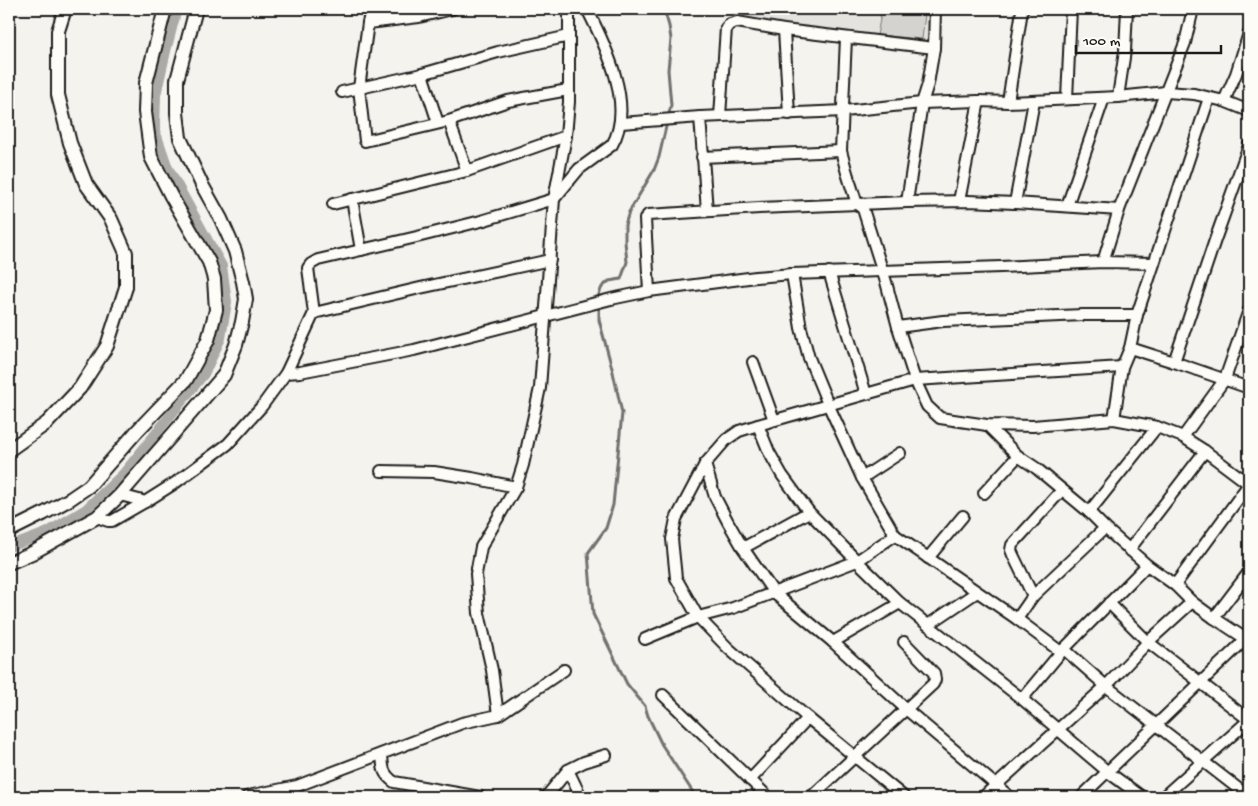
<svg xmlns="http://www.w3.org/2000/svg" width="1258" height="806" font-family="'Gochi Hand',sans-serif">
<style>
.built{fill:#e4e3de}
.green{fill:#d4d3cf;stroke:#787876}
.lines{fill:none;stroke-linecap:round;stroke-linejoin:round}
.stream{stroke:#72716f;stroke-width:3}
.canal{stroke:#abaaa6;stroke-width:10}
.minor-casing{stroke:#1c1c1c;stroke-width:14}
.tertiary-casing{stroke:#1c1c1c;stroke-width:16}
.minor{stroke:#fdfcf7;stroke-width:10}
.tertiary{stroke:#fdfcf7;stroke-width:12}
</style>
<rect width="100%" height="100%" fill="#f4f3ee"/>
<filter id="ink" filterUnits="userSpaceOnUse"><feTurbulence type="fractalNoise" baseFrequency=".02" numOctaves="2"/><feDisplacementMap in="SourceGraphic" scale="10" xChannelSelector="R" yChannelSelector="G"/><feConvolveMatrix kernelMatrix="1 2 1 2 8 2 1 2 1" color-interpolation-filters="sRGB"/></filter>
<g filter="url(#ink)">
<!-- built -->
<path class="built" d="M737 9H919L931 11 926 43 856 35 737 15Z"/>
<!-- green -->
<path class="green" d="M882 9 925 14 922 39 877 35Z"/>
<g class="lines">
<!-- stream -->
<path class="stream" d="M664 9 669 26 671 39 668 70 671 105 659 157 654 170 629 212 625 225V242L627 262 621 279 609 281 602 287 599 294V320L613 372 622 413 613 505 606 528 588 553 593 614 627 684 645 706 648 716 662 745 696 797"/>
<!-- canal -->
<path class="canal" d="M9 547 46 533 86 509 123 474 204 374 221 338 227 302 222 266 168 168 155 130 156 95 166 51 177 9"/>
<defs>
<g id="minor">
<path d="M371 9 368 23 359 88 365 141 449 121 508 101 568 90"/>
<path d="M368 23 419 17 452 9"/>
<path d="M784 30 789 114"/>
<path d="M846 38 841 151 847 173 857 204 863 209 886 282 898 327 915 380 927 406 940 418 987 425 1033 426 1114 419 1157 427 1183 437 1205 451 1249 484"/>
<path d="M422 74 438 123"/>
<path d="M342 92 422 74 498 52 569 36"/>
<path d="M1118 97 1125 51 1127 9"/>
<path d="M1067 99 1071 9"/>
<path d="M1224 101 1236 74 1249 33"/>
<path d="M1008 102 1022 10"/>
<path d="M720 116 726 28 730 24 737 22 784 30 934 48"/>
<path d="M449 121 467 171"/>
<path d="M621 123 700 117"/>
<path d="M702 157 841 151"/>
<path d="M352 199 361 250"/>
<path d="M959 201 979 101"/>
<path d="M907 202 922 103 928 84 934 48 935 9"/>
<path d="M1015 203 1034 101"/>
<path d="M333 204 467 171 566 136"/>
<path d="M1067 206 1104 98"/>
<path d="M707 211 700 117 844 111 922 103 979 101 1008 102 1118 97 1166 92 1194 94 1224 101 1249 111"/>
<path d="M1103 262 1119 210 1185 43 1193 9"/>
<path d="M829 272 866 394"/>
<path d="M792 274 801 328 809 358 828 404 862 478 895 535 1017 619 1061 652"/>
<path d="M649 291 645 219 648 215 759 208 907 202 968 201 1015 203 1119 210"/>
<path d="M314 313 308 268 311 264 318 260 421 236 481 221 554 199 579 169 612 145C635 106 606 46 587 9"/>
<path d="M898 327 943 321 1083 315H1137"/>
<path d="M1130 348 1174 362 1249 388"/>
<path d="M753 362 774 420"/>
<path d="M1174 362 1215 240 1249 145"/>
<path d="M286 373 300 372 414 350 611 299 649 291 756 277 792 274 1001 267 1103 262 1154 263"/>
<path d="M1114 419 1122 367 1130 348 1137 315 1209 98"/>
<path d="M758 425 915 380 1122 367"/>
<path d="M987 425 1018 456 1036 468 1089 512 1105 528 1147 565 1175 585 1192 602 1214 618 1249 572"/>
<path d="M1183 437 1225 379 1249 310"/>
<path d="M705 464 715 497 728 522 743 548 774 593 833 642 907 710 1010 797"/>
<path d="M381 471 434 472 472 478 516 487"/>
<path d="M862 478 900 453"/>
<path d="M984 493 1018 456"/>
<path d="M120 495 139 500 145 502 175 483 228 444 262 406 286 373 314 313 420 288 550 260"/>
<path d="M1089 512 1157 427"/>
<path d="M97 517 108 521H112L145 502"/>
<path d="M743 548 809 512"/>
<path d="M1129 550 1205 451"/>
<path d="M928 558 963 516"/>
<path d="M1175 585 1249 484"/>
<path d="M1033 596 1013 555 1011 550 1012 545 1062 490"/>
<path d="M1109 603 1148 642 1249 720"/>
<path d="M1214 618 1249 641"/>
<path d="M1017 619 1033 596 1105 528"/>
<path d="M928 625 977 592"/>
<path d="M645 639 698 617 733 608 857 561 895 535"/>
<path d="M833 642 900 603"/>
<path d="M1064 649 1106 686 1249 797"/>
<path d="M663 695 768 797"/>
<path d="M1022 699 1061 652 1147 565"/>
<path d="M498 715 492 670 479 613 476 574 481 547 516 487 523 465 540 388 554 199 566 136 569 102V9"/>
<path d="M382 754C383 768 382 773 394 782L480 797"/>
<path d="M568 770 581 797"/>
<path d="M750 780 808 718"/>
<path d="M247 797 253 795 297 786 462 723 498 715 564 670"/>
<path d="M546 797 568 770 584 762 606 755"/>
<path d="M811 797 933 684 935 680 934 673 904 642"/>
<path d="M904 797 808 718 728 648 698 617 676 578 672 539 676 519 705 464 726 440 739 431 758 425 769 452 782 475 809 512 857 561 900 603 1022 699 1108 772 1142 797"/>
<path d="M983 797 1106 686 1148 642 1192 602"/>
<path d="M1081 797 1246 639"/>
<path d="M1163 797 1249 720"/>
</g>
<g id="tertiary">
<path d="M9 450 47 423 80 388 107 346 126 287V253L111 219 86 184 70 143 58 95V31L65 9"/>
<path d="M9 531 43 514 70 499 89 486 138 430 186 380 208 340 216 310 214 279 209 262 171 196 151 157 145 112 146 83 165 9"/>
<path d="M9 563 32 553 97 517 120 495 224 375 236 345 242 322 246 299 243 282 235 251 221 219 202 185 180 138 177 113V80L196 9"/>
</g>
</defs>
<!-- minor casing -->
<use href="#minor" class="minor-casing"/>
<!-- tertiary casing -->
<use href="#tertiary" class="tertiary-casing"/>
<!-- minor -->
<use href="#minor" class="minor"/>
<!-- tertiary -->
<use href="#tertiary" class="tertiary"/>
</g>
</g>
<!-- margin -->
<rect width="1258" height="806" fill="none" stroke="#fdfcf7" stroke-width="30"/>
<rect x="15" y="15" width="1228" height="776" fill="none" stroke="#1c1c1c" stroke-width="2" filter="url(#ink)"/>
<!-- scale -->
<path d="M1076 45v8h145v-8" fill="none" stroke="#1c1c1c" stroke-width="2.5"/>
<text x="1083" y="45" font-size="15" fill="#1c1c1c" stroke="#fdfcf7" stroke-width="4" paint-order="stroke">100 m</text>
</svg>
